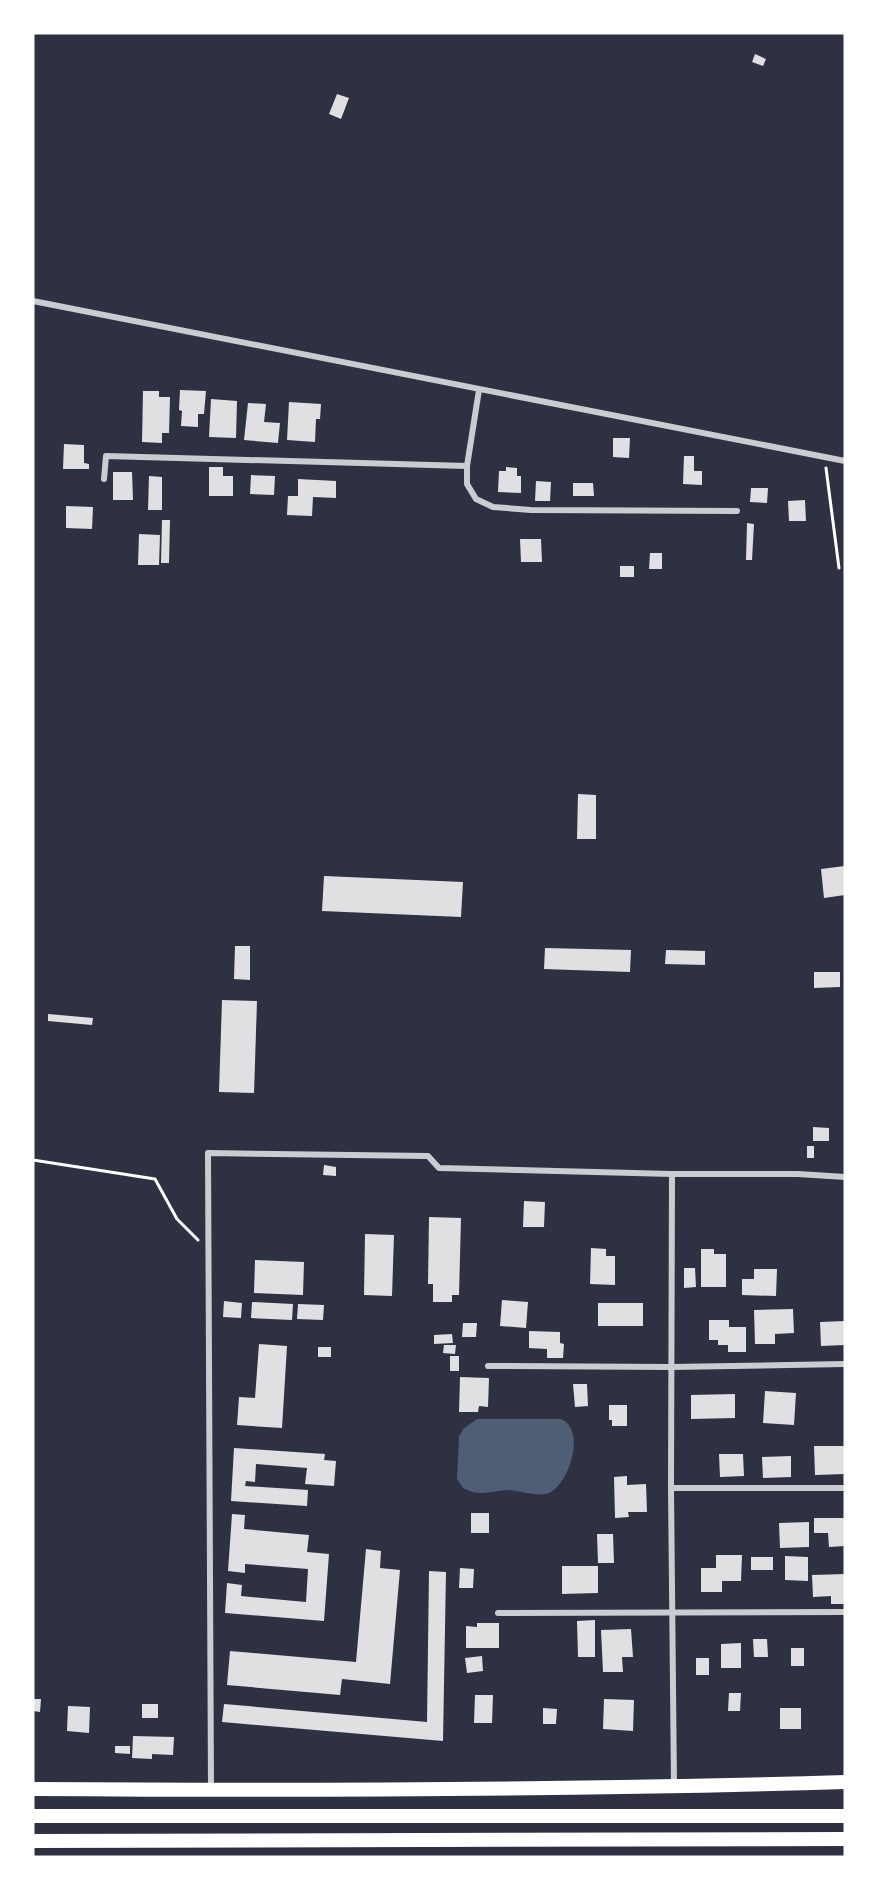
<svg xmlns="http://www.w3.org/2000/svg" width="878" height="1890" font-family="Figtree,sans-serif">
<style>
.water{fill:#4f5d75}
.building{fill:#e0e0e3}
.lines{fill:none;stroke-linecap:round;stroke-linejoin:round}
.path{stroke:#fff;stroke-width:3}
.minor{stroke:#caccd0;stroke-width:6}
.trunk{stroke:#fff;stroke-width:14}
</style>
<rect width="100%" height="100%" fill="#2d3142"/>
<!-- water -->
<path class="water" d="M477 1419H561C586 1430 570 1481 551 1492 541 1498 521 1491 509 1490 500 1490 491 1493 481 1493 475 1493 469 1491 463 1488L457 1479 459 1436 464 1428Z"/>
<!-- building -->
<g class="building">
<path d="M755 54 766 59 763 66 752 62Z"/>
<path d="M337 94 349 98 341 119 329 114Z"/>
<path d="M180 390 206 391 204 414H198V427L181 426 182 411 179 410Z"/>
<path d="M143 391H159V397H170L169 433H162V443L142 442Z"/>
<path d="M211 399 237 401 236 438 209 437Z"/>
<path d="M289 402 321 404 320 419H316L315 442 287 440Z"/>
<path d="M248 403 266 404 264 422 280 423 278 443 244 440Z"/>
<path d="M613 438H630L629 458 613 457Z"/>
<path d="M64 444 84 445V463L89 464V469H63Z"/>
<path d="M684 456H694V471H702V485L683 484Z"/>
<path d="M209 467H223V476H233V496H209Z"/>
<path d="M506 467 517 468V476H521V493L498 492 499 471H506Z"/>
<path d="M113 472H132L133 500H113Z"/>
<path d="M251 475 275 476 274 495 250 494Z"/>
<path d="M149 476 162 477V510H148Z"/>
<path d="M298 479 336 481V498L313 497 312 516 287 515 288 496H298Z"/>
<path d="M536 481 551 482 550 501H535Z"/>
<path d="M573 483H593L594 496H573Z"/>
<path d="M751 488H768L767 503 750 502Z"/>
<path d="M805 500 806 521H789L788 501Z"/>
<path d="M66 506 93 507 92 529 66 528Z"/>
<path d="M162 520H170L169 563H161Z"/>
<path d="M747 523 754 524 752 560H746Z"/>
<path d="M139 534 160 535 159 565H138Z"/>
<path d="M520 539H541L542 562H521Z"/>
<path d="M650 553H662V569H649Z"/>
<rect x="620" y="566" width="14" height="11"/>
<path d="M578 794 596 795V839H577Z"/>
<path d="M845 866V895L824 898 821 869Z"/>
<path d="M324 876 463 882 461 917 322 911Z"/>
<path d="M235 946H250V980L234 979Z"/>
<path d="M545 948 631 950 630 972 544 969Z"/>
<path d="M666 950 705 951V965L665 964Z"/>
<path d="M814 972H840V987L814 988Z"/>
<path d="M222 1000 257 1001 254 1093 219 1092Z"/>
<path d="M48 1014 93 1018 92 1025 48 1021Z"/>
<path d="M813 1127 829 1128V1141H813Z"/>
<rect x="807" y="1146" width="7" height="12"/>
<path d="M324 1165 336 1167V1176L323 1175Z"/>
<path d="M524 1201 545 1202 544 1227H523Z"/>
<path d="M429 1217 461 1218 459 1295H452V1302H433V1284H428Z"/>
<path d="M365 1234 394 1235 392 1296 364 1295Z"/>
<path d="M591 1248 606 1249V1256H615V1285L590 1284Z"/>
<path d="M701 1249H714V1254H726V1287H701Z"/>
<path d="M255 1260 304 1262 303 1295 254 1293Z"/>
<path d="M684 1268H695L696 1287 684 1288Z"/>
<path d="M754 1269H777L776 1296 742 1295V1279H754Z"/>
<path d="M502 1300 528 1302 526 1328 500 1326Z"/>
<path d="M224 1301 242 1303 241 1318 223 1317Z"/>
<path d="M252 1302 293 1304 292 1320 251 1318Z"/>
<rect x="598" y="1303" width="45" height="23"/>
<path d="M298 1304 324 1305 323 1320 297 1319Z"/>
<path d="M793 1309 794 1333 775 1334V1344H755L754 1310Z"/>
<path d="M709 1320H729V1327H746V1352H728V1345H718V1340H709Z"/>
<path d="M845 1321V1345L821 1346 820 1322Z"/>
<path d="M463 1323H477L476 1337H462Z"/>
<path d="M529 1331 560 1332V1343L564 1344 563 1358H547V1349L529 1348Z"/>
<path d="M452 1334 453 1343 434 1344V1335Z"/>
<path d="M259 1344 287 1346 282 1428 237 1425 239 1397 255 1398Z"/>
<path d="M444 1345H456L455 1354 443 1353Z"/>
<rect x="318" y="1347" width="13" height="10"/>
<rect x="450" y="1356" width="9" height="15"/>
<path d="M460 1377 489 1378 488 1407 479 1406 478 1412H459Z"/>
<path d="M573 1384H587L588 1406 575 1407Z"/>
<path d="M765 1391 796 1393 794 1425 763 1423Z"/>
<path d="M735 1394V1418L691 1419V1395Z"/>
<path d="M609 1405H627V1426H612V1420H609Z"/>
<path d="M814 1446H845V1474L815 1475Z"/>
<path d="M234 1448 325 1454 324 1460 336 1461 334 1486 305 1484 307 1468 256 1464 255 1482 246 1481 245 1486 308 1490 307 1506 231 1501Z"/>
<path d="M719 1454H743L744 1476 720 1477Z"/>
<path d="M791 1456V1477L763 1478 762 1457Z"/>
<path d="M627 1476V1485L646 1484 647 1512H628L629 1517 615 1518 614 1477Z"/>
<rect x="471" y="1513" width="18" height="20"/>
<path d="M232 1514 245 1515 244 1529 309 1535 307 1552 329 1554 324 1621 225 1613 227 1583 242 1585 241 1596 306 1602 308 1569 245 1564V1573L228 1571Z"/>
<path d="M814 1518H845V1546L829 1547 828 1533H814Z"/>
<path d="M809 1522V1547L780 1548 779 1523Z"/>
<path d="M597 1534H613L614 1563H598Z"/>
<path d="M366 1549 381 1551 380 1568 400 1570 390 1684 342 1679 340 1695 227 1685 230 1651 356 1662Z"/>
<path d="M716 1555H742L741 1581H722V1592H701V1568H716Z"/>
<path d="M785 1556 808 1557V1581L785 1580Z"/>
<rect x="751" y="1557" width="22" height="13"/>
<path d="M562 1566H598V1593L562 1594Z"/>
<path d="M460 1568 474 1569 473 1588H459Z"/>
<path d="M429 1571 446 1572 443 1741 222 1722 224 1704 427 1722Z"/>
<path d="M845 1574V1604H831V1596L813 1597 812 1575Z"/>
<path d="M595 1620V1657H578L577 1621Z"/>
<path d="M477 1623H499V1648H466V1626L477 1627Z"/>
<path d="M631 1629 633 1657H622L623 1672H603L601 1630Z"/>
<path d="M753 1639H767L768 1657H754Z"/>
<path d="M741 1643V1668H721V1644Z"/>
<rect x="791" y="1648" width="13" height="18"/>
<path d="M482 1656 483 1671 467 1673 465 1658Z"/>
<rect x="696" y="1658" width="13" height="17"/>
<path d="M729 1693H741L740 1711H728Z"/>
<path d="M475 1695H493L492 1723H474Z"/>
<path d="M33 1699H41L40 1712 33 1711Z"/>
<path d="M604 1699 634 1700 633 1731 603 1729Z"/>
<rect x="142" y="1704" width="16" height="14"/>
<path d="M68 1706 90 1707 89 1733 67 1731Z"/>
<path d="M543 1708 557 1709 556 1724H543Z"/>
<rect x="780" y="1708" width="21" height="21"/>
<path d="M133 1736 174 1737 173 1755 152 1754V1759L132 1758Z"/>
<path d="M115 1746H130V1754L115 1753Z"/>
</g>
<g class="lines">
<!-- path -->
<g class="path">
<path d="M826 468 839 568"/>
<path d="M33 1160 155 1179 177 1219 198 1240"/>
</g>
<!-- minor -->
<g class="minor">
<path d="M33 301 845 461"/>
<path d="M467 466V484L476 499 493 507 531 510 737 511"/>
<path d="M104 479 106 456 467 466 479 390"/>
<path d="M672 1174 671 1488 674 1785"/>
<path d="M488 1366 671 1367 845 1364"/>
<path d="M671 1488H845"/>
<path d="M498 1613 845 1612"/>
<path d="M211 1790 208 1153 428 1156 439 1168 672 1174H798L845 1177"/>
</g>
<!-- trunk -->
<g class="trunk">
<path d="M33 1789C304 1791 574 1790 845 1782"/>
<path d="M33 1816H845"/>
<path d="M33 1841 845 1839"/>
</g>
</g>
<!-- border -->
<rect width="878" height="1890" fill="none" stroke="#ffffff" stroke-width="69"/>
</svg>
